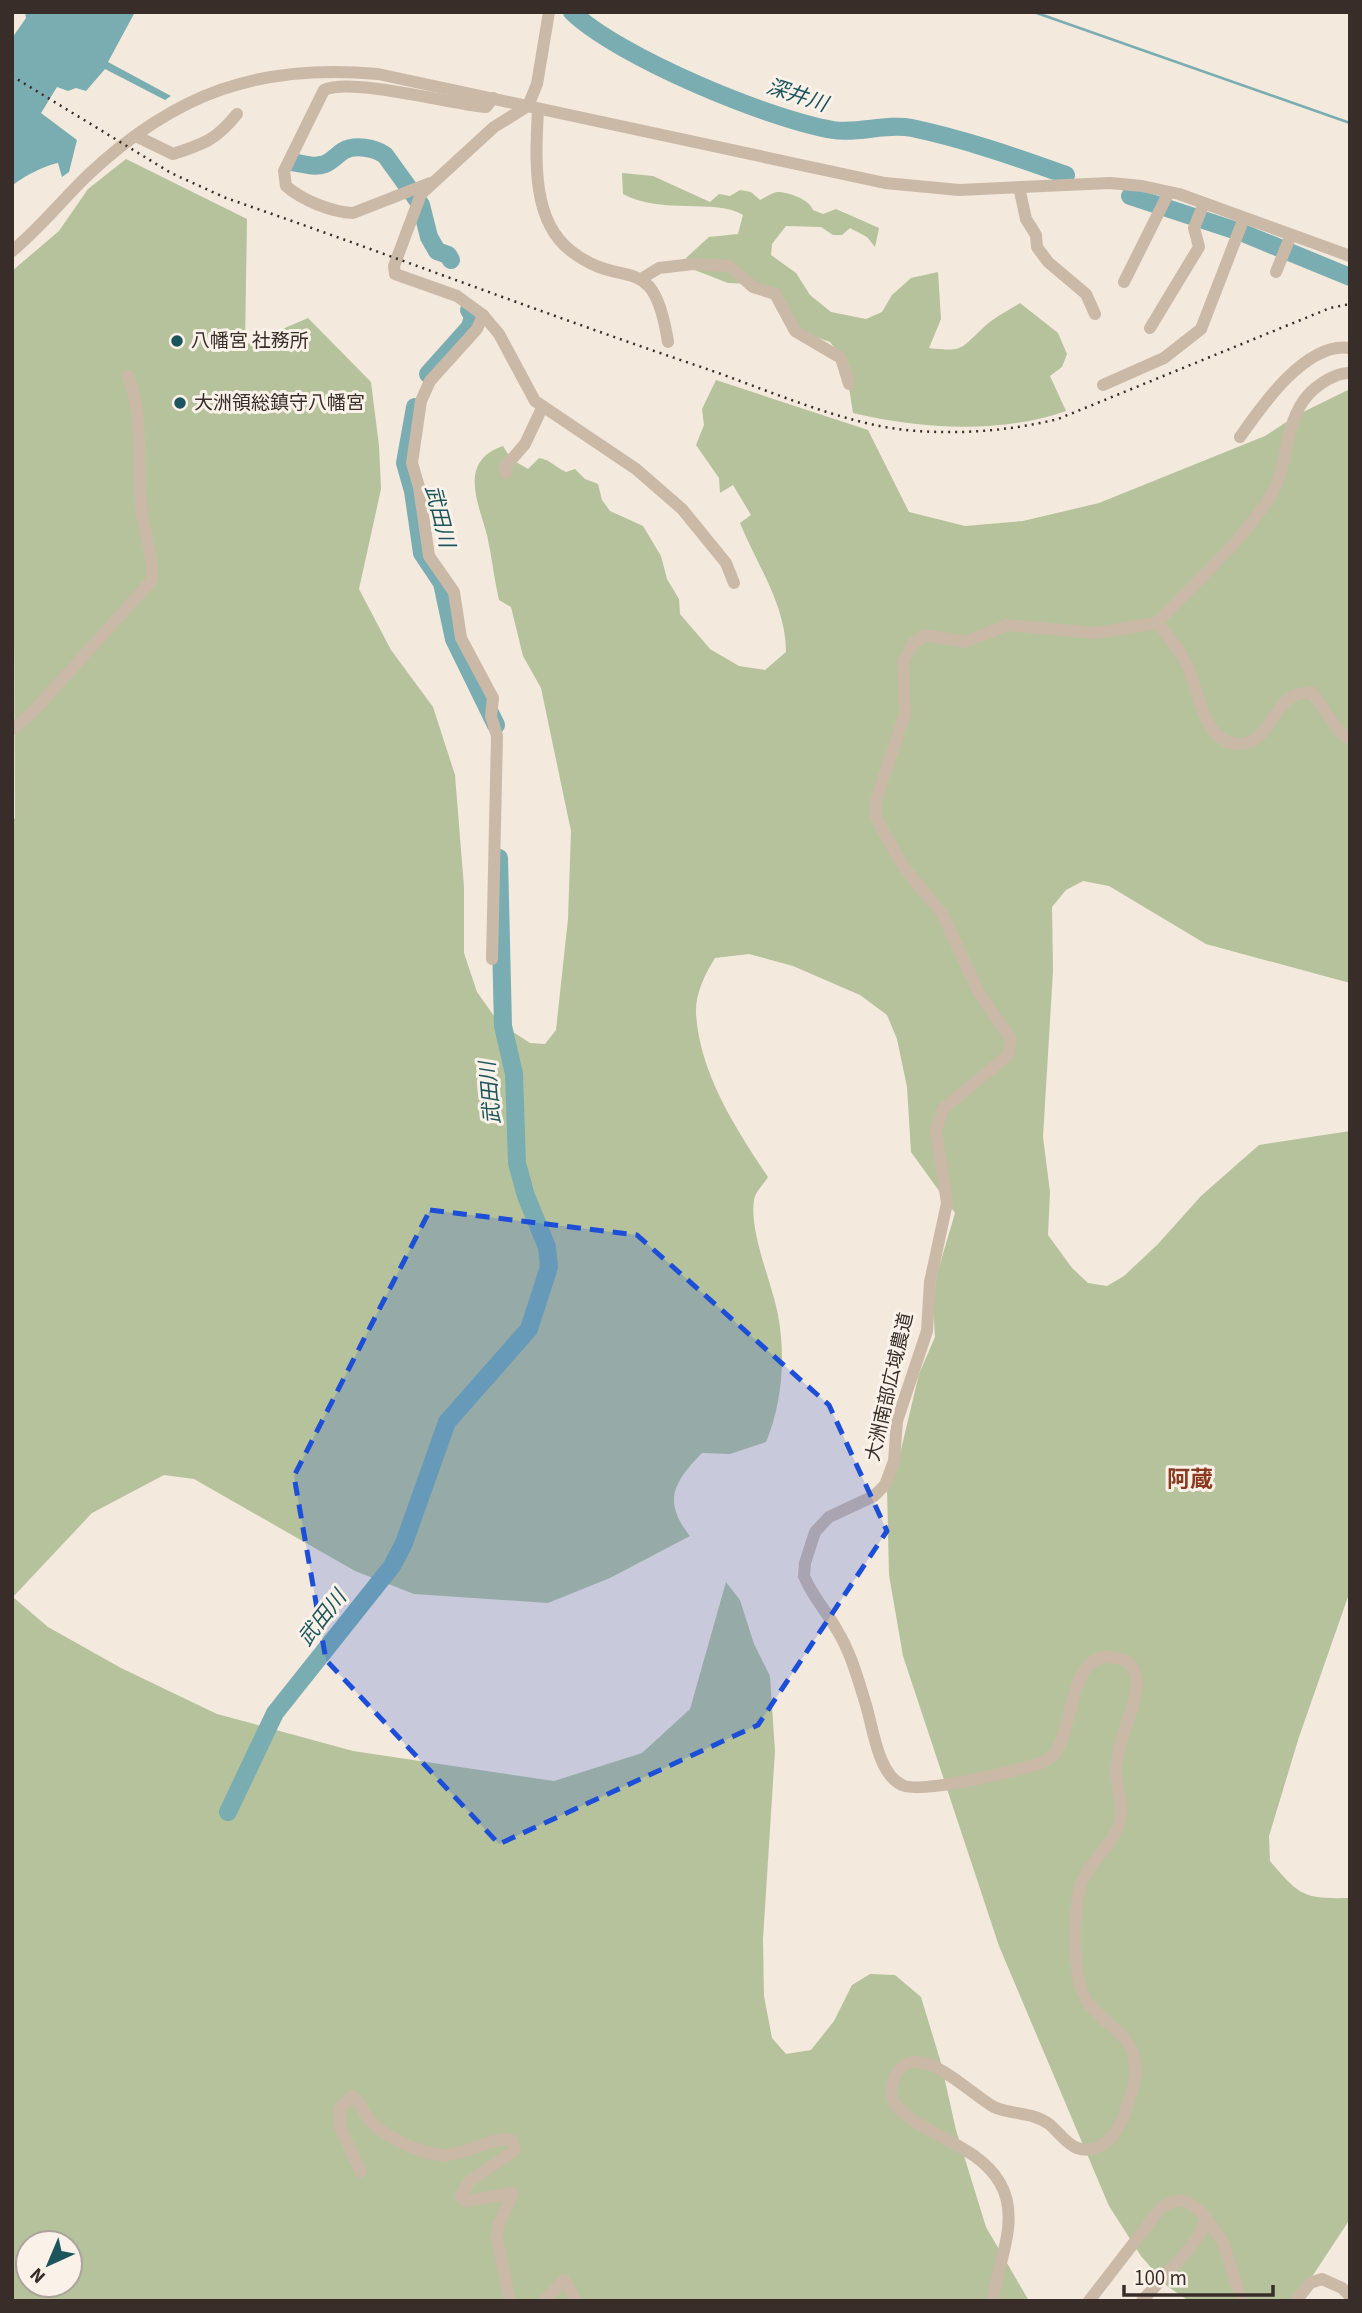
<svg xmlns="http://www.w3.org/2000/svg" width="1362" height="2313" font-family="'Source Sans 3','Noto Sans JP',sans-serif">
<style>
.green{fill:#b5c29c;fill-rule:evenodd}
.water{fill:#7aadb1}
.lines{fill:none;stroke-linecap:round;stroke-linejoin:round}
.stream{stroke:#7aadb1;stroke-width:2.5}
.river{stroke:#7aadb1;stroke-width:18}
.minor{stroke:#cbb9a8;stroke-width:12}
.rail{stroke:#382d28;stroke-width:2.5;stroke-dasharray:2 5;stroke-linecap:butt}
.marked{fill:#1d4ed8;fill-opacity:0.2;stroke:#1d4ed8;stroke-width:5;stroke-dasharray:14 9;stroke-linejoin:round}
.poi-dot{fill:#1c555b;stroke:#faf2e9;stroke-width:2.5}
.labels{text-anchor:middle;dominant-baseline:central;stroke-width:6;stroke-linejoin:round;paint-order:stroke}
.poi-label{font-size:19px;fill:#382d28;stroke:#faf2e9;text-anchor:start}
.street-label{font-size:19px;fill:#382d28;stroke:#faf2e9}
.water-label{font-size:21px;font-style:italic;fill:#1c555b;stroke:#faf2e9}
.quarter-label{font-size:23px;font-weight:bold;fill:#893a1f;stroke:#faf2e9}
</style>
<rect width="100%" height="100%" fill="#f3e9dc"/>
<!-- green -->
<g class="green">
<path d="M126 159 247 219 245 345 308 318 371 382 379 446 381 489 359 589 391 650 433 707 455 775 464 887V953L477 992 499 1023 530 1043 545 1044 556 1030 568 919 571 831 541 688 523 656 511 607 499 600C494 579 492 557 487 535 478 502 458 461 503 446L511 459 528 469 539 458C551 460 555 467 566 472L575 469 585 479 598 484 602 500 610 511 643 526 661 556 667 579 679 599 680 614 710 649 739 666 765 670 786 652C786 605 757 565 740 523L751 515 733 485 720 493 719 478 696 445 704 425 702 409 716 380 868 430 909 512 965 526 1023 521 1099 503 1265 436 1297 415 1350 389V983L1206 944 1109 886 1083 881 1066 890 1052 907 1053 971 1043 1137 1050 1192 1048 1235 1072 1268 1088 1283 1107 1286 1124 1276 1158 1244 1201 1196 1259 1145 1350 1131V1591L1299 1737 1269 1836 1270 1861C1300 1896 1303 1899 1350 1898V2219L1296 2301H1189L1167 2286 1141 2256 1109 2206 999 1946 903 1656 889 1575 887 1487 899 1458 919 1374 935 1337 933 1304 937 1274 955 1213 911 1152 907 1087 897 1039 887 1015 860 995 793 966 749 954 715 958C705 974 695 994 696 1014 700 1074 736 1129 768 1177 764 1184 755 1192 754 1200 749 1233 772 1282 778 1315 786 1357 782 1404 766 1442L730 1454 702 1453C674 1482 662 1501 690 1536L610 1578 548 1603 414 1594 355 1571 194 1479 164 1475 92 1513 13 1597 48 1627 121 1668 217 1714 353 1751 554 1781 642 1753 690 1709 726 1582 740 1600 754 1644 770 1676 775 1751 763 1939 764 1996 772 2038 786 2054 811 2050 834 2021 852 1985 870 1974 895 1975 921 1997 941 2063 956 2130 986 2227 1029 2301H12V821L15 818 12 271 59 231 88 189ZM28 2243H70V2285H28Z"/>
<path d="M622 173 653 176 710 202 719 194 730 196 740 190 751 192 760 200C764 198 772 193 777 192 788 192 809 199 813 210L823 214 836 209 879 228 875 247 867 237 850 228 842 235H833L821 227 786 226 772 244 771 255 796 273 810 295 831 312 866 319 882 312 892 295 911 278 938 272 941 319 929 348C964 352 960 349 983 328 993 318 1008 311 1020 303L1058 333 1067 354 1062 367 1050 376 1066 411C1000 434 921 429 853 413L845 361 830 342 805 333 793 324 784 300 751 284 728 283 687 267 686 258 709 237 738 234 743 215C716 198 661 215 623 194Z"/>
</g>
<!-- water -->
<path class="water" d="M25 12H135L108 62 171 96 165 100 105 69 86 91 76 88 68 91 57 87 41 113 77 140 69 172 62 177 58 163C46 165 22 177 12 186V38L26 18Z"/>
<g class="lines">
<!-- stream -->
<path class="stream" d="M1034 12 1350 123"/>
<!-- river -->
<g class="river">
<path d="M572 12C619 57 768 119 833 130 859 134 886 123 912 128 964 139 1016 157 1066 175"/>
<path d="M292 162C304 164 314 168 325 164 332 161 337 155 343 151 355 144 375 148 385 155L421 205 429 237 437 251 448 255 451 260"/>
<path d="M1130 196 1243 233 1350 277"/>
<path d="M428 374 470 327 473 316 469 310"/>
<path d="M415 407 405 463 413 491 422 553 442 583 454 639 496 725"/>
<path d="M228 1812 275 1713 392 1566 404 1543 447 1422 529 1329 549 1267 547 1247 526 1196 517 1163 514 1074 503 1026 499 858"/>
</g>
<!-- minor -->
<g class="minor">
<path d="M549 12 537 84 528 106 494 127 421 194 394 266 395 274 457 296 483 315 499 334 535 401 636 469 682 509 726 563 734 583"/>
<path d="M538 109C536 154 530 220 571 251 625 293 653 247 668 342"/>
<path d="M136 136 173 154C204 144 216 140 237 114"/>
<path d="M430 183 353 213C331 212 302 200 286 186L284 171 324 90C351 77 451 104 486 107L493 98"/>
<path d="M1019 187 1026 219 1036 235 1037 247 1048 262 1086 294 1095 314"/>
<path d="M12 251C40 228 62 200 88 175 175 93 259 63 378 74L885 183 959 190 1110 183 1142 186 1179 194 1350 256"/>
<path d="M1276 272 1291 235"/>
<path d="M641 279 659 268 693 264 729 266 753 287 775 294 795 331 841 358 849 384"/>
<path d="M1124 282 1169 192"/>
<path d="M483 315 477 329 430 381 421 401 412 463 419 487 429 556 454 592 461 638 493 698 491 716 497 736 492 959"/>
<path d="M1150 328 1199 247 1194 228 1204 203"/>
<path d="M1103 385 1164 358 1201 329 1244 218"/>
<path d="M1240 437C1261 407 1306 341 1350 348"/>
<path d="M506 473 505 467 525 444 542 408"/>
<path d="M1157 623C1192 586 1246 537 1271 495 1289 464 1284 422 1308 395 1317 385 1336 372 1350 373"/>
<path d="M12 729 31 714 152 580C154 554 143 531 141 505 136 460 145 419 128 376"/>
<path d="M361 2172 340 2127V2108L352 2096C361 2100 361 2110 367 2117 380 2135 412 2149 433 2154 462 2160 495 2134 511 2140L515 2150 470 2181 460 2196 465 2201 513 2193 499 2224 497 2238 510 2301"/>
<path d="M1206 2218 1223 2242 1242 2301"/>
<path d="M544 2301 564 2280 577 2301"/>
<path d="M992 2301C998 2263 1021 2219 1000 2183 978 2145 927 2137 898 2108 890 2100 890 2089 894 2079 912 2031 973 2097 994 2107 1012 2115 1033 2112 1049 2124 1058 2131 1066 2144 1077 2148 1091 2153 1104 2146 1113 2135 1123 2123 1127 2106 1132 2091 1151 2024 1086 2032 1078 1976 1074 1952 1073 1898 1084 1877 1094 1859 1112 1844 1119 1824 1125 1807 1116 1790 1116 1772 1116 1741 1136 1711 1137 1680 1134 1668 1131 1661 1118 1658 1068 1646 1075 1727 1055 1753 1048 1761 1037 1765 1027 1767 1005 1773 920 1794 902 1785 878 1774 873 1728 866 1705 858 1679 851 1653 837 1630 827 1612 812 1596 804 1576L805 1563 815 1532 829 1517 874 1496 885 1485 894 1461 897 1421 927 1331 930 1282 947 1203 936 1131 943 1109 1008 1055 1011 1039 979 993 943 915 903 866 876 818V800L905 714 903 662 913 643 925 635 965 642 1008 625 1096 633 1157 623C1168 636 1181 651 1188 667 1199 691 1203 742 1237 744 1274 747 1271 688 1312 693L1340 732 1350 739"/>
<path d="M1089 2301 1160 2209C1180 2194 1191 2201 1206 2218L1200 2234 1189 2249 1142 2301"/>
<path d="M1296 2301 1310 2283 1322 2279 1342 2288 1350 2296"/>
</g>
<!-- rail -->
<path class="rail" d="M12 76 171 173 226 198C386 253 544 314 704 368 765 389 844 424 906 430 958 435 1009 431 1058 419L1330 308 1350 304"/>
</g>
<!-- marked area -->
<path class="marked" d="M430 1210 637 1235 829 1405 887 1531 758 1725 499 1844 326 1660 294 1476Z"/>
<!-- markers -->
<g class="poi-dot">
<circle cx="177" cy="341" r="7"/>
<circle cx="180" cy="403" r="7"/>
</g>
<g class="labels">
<!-- poi labels -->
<g class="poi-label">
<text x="191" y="341">八幡宮 社務所</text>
<text x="194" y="403">大洲領総鎮守八幡宮</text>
</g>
<!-- street labels -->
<g class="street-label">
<text transform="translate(890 1387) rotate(-77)">大洲南部広域農道</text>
</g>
<!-- water labels -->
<g class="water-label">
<text transform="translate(797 95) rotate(18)">深井川</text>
<text transform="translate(440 516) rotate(76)">武田川</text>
<text transform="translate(490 1093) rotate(-95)">武田川</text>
<text transform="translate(322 1618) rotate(-52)">武田川</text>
</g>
<!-- quarter labels -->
<g class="quarter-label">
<text x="1190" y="1479">阿蔵</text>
</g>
</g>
<!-- border -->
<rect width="1362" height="2313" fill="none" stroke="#382d28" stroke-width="28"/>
<!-- north arrow -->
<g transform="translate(49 2264) rotate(224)"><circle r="33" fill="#faf2e9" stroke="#aca39c" stroke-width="2"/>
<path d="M0-5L12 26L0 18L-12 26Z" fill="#1c555b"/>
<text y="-10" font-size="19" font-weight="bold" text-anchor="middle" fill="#382d28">N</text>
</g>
<!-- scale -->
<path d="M1124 2285v10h149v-10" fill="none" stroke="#382d28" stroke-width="3.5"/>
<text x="1134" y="2285" font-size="21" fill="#382d28" stroke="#faf2e9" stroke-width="5" paint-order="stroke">100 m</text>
</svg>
